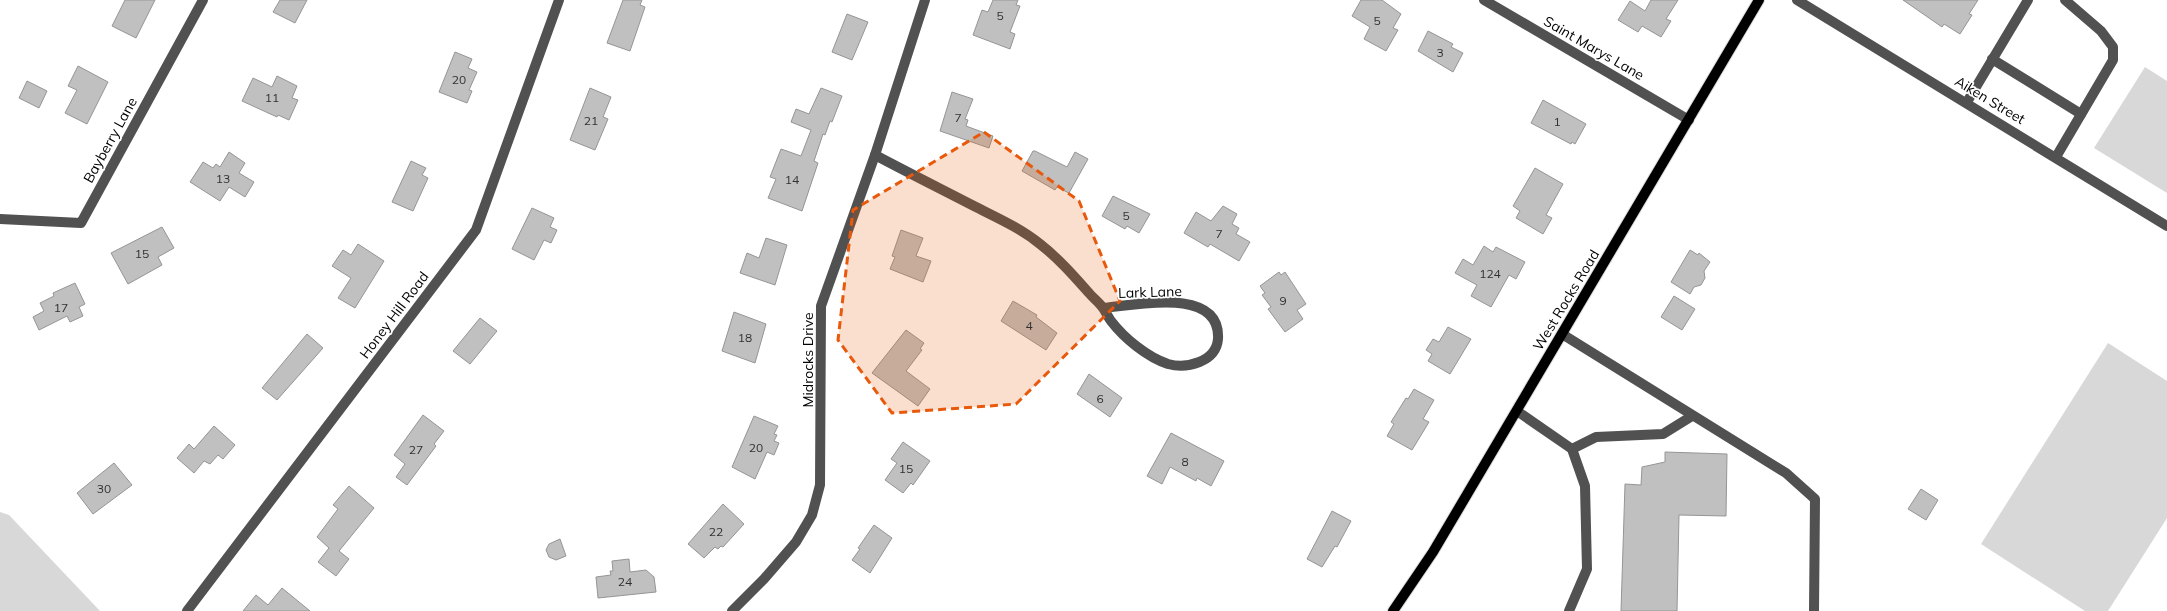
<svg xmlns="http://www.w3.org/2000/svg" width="2167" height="611" font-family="Mulish,sans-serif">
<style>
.green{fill:#d8d8d8}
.building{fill:#c0c0c0;stroke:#959595}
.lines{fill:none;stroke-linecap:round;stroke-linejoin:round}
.major-casing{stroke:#dbdbdb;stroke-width:12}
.minor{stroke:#515151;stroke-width:10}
.major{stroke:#000;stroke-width:10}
.marked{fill:#e8590c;fill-opacity:0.2;stroke:#e8590c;stroke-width:3;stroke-dasharray:8 5;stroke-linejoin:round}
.labels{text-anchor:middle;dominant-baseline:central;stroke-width:3.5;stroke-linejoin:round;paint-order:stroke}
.number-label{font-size:12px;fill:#303030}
.street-label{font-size:14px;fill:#000;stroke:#fff}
</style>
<rect width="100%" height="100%" fill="#fff"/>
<!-- green -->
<g class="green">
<path d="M2145 67 2167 81V193L2094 148Z"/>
<path d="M2108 343 2167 381V518L2108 611H2085L1981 544Z"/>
<path d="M0 512 9 515 100 611H0Z"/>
</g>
<!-- building -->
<g class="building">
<path d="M125 0H155L136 38 112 26Z"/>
<path d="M280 0H307L295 23 273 12Z"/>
<path d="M623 0H642L640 5 645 7 630 51 607 43Z"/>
<path d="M993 0H1018L1016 5 1020 6 1010 32 1015 34 1010 49 973 35 982 10 988 12Z"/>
<path d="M1361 0H1382L1401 14 1393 28 1398 30 1386 51 1364 39 1370 27 1352 16Z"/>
<path d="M1651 0H1678L1666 19 1671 21 1661 37 1642 26 1638 32 1618 20 1630 1 1645 11Z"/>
<path d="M1903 0H1978L1969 14 1972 15 1960 34 1944 24 1942 27Z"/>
<path d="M847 14 868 22 852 60 832 52Z"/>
<path d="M1428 31 1453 44 1451 47 1463 53 1453 72 1418 51Z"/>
<path d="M455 52 472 59 468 68 477 72 469 90 472 91 467 103 439 92Z"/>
<path d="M78 66 108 82 87 124 65 113 77 90 68 86Z"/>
<path d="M277 76 297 86 292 98 298 100 289 120 278 115 277 117 242 101 253 78 272 87Z"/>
<path d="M27 81 47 91 39 108 19 98Z"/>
<path d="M590 88 611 97 603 117 608 119 595 150 570 140Z"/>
<path d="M821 88 842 96 832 122 830 121 825 135 823 134 814 161 818 163 802 211 768 198 776 179 770 177 781 149 801 156 811 130 791 122 796 109 809 114Z"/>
<path d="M952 92 973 99 965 119 968 120 966 126 993 136 989 148 940 131Z"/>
<path d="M1543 100 1586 124 1575 144 1572 142 1571 144 1531 123Z"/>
<path d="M1033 151H1035L1067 167 1075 152 1088 159 1069 193 1057 187 1055 190 1022 171Z"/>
<path d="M229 152 245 163 239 173 254 182 245 197 229 187 220 201 190 182 203 162 213 168 216 164 220 167Z"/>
<path d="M411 161 426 168 422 175 428 178 413 211 392 202Z"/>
<path d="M1535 168 1563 184 1546 215 1552 218 1543 234 1516 218 1520 211 1513 206Z"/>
<path d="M1113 196 1150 214 1139 233 1127 226 1125 229 1102 216Z"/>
<path d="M1223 206 1237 214 1232 224 1239 228 1236 234 1250 242 1239 261 1210 244 1208 247 1184 233 1196 212 1211 221Z"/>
<path d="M532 208 554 218 550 227 557 230 551 243 544 240 534 260 512 249Z"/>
<path d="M162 227 174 248 158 257 162 265 128 284 111 253Z"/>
<path d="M901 230 923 238 916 256 931 261 923 282 890 269 895 257 892 256Z"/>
<path d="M766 238 787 245 775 285 740 273 747 253 759 258Z"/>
<path d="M358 244 384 261 355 308 338 298 351 278 332 266 343 250 351 255Z"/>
<path d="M1484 246 1493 252 1496 247 1525 262 1516 279 1509 275 1491 307 1471 296 1477 285 1455 273 1463 259 1473 265Z"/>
<path d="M1690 250 1698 255 1699 253 1710 262 1704 271 1705 278 1701 285 1694 287 1690 294 1671 282Z"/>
<path d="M1279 272 1281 275 1285 272 1306 304 1297 310 1303 319 1285 332 1268 309 1271 307 1262 295 1265 293 1260 286Z"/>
<path d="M75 283 85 304 79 307 83 316 70 322 67 316 39 330 33 317 44 311 40 303 54 296 53 293Z"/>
<path d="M1674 296 1695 309 1682 330 1661 317Z"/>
<path d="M1013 301 1037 315 1036 317 1057 333 1046 350 1001 321Z"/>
<path d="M734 312 766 324 755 363 722 351Z"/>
<path d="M480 318 497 331 470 364 453 351Z"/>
<path d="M1448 327 1471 339 1450 374 1428 361 1432 354 1426 350 1433 339 1439 342Z"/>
<path d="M906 330 924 343 920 349 922 350 906 371 930 389 918 406 872 373Z"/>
<path d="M307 334 323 348 277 400 262 388Z"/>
<path d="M1089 374 1122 398 1110 417 1077 394Z"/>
<path d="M1414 389 1434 400 1423 419 1429 422 1412 450 1387 436 1394 424 1391 422 1406 398 1408 399Z"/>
<path d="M423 415 444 431 434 444 436 446 407 485 396 477 405 464 394 455Z"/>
<path d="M754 416 778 426 774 434 777 435 774 441 779 443 774 455 767 452 755 479 732 467Z"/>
<path d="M214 426 235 445 223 459 218 455 210 464 204 461 194 473 177 458 189 444 194 449Z"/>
<path d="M1171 433 1224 461 1211 486 1197 478 1196 481 1170 467 1162 484 1147 476Z"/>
<path d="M903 442 930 461 913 485 911 483 903 493 885 480 897 463 891 459Z"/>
<path d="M1665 452 1727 454 1726 516 1679 515 1677 611H1621L1625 484 1641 485 1642 467 1665 462Z"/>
<path d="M114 463 132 485 93 514 77 493Z"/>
<path d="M349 486 374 508 339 551 349 559 336 576 318 562 329 548 317 537 338 509 333 505Z"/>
<path d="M1921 489 1938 500 1926 520 1908 509Z"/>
<path d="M723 504 744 524 723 547 721 546 718 549 715 547 704 558 688 544Z"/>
<path d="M1332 511 1351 521 1337 547 1335 546 1322 567 1307 559Z"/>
<path d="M874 525 892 538 870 573 852 560 860 549 858 548Z"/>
<path d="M560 539 566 556 556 560 549 557 546 550 549 544Z"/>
<path d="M629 559 630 572 646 570 654 577 656 592 598 598 596 577 611 575 610 571H613L612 561Z"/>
<path d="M282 588 310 611H243L256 595 268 605Z"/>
</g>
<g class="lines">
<defs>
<path id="major" d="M1393 611 1433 552 1759 0"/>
</defs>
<!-- major casing -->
<use href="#major" class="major-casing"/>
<!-- minor -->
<g class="minor">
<path d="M1484 0 1689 120"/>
<path d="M1797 0 2167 226"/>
<path d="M1992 59 2081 114"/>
<path d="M1967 102 2028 0"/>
<path d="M875 155C907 172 939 188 972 205 995 217 1019 227 1040 244 1058 258 1073 275 1089 293 1093 298 1099 302 1103 308 1106 312 1108 317 1111 321 1124 338 1147 357 1168 364 1187 369 1216 362 1218 339 1221 286 1135 305 1104 308"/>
<path d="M2056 157 2113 60V47L2101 31 2065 0"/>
<path d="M0 219 81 223 203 0"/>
<path d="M1562 334 1786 473 1815 499 1814 611"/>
<path d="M1517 411 1572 449 1585 486 1587 569 1569 611"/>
<path d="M1572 449 1596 437 1663 434 1692 416"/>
<path d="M187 611 476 230 559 0"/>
<path d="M732 611 764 579 796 542 812 515 820 485 821 306 875 155 925 0"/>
</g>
<!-- major -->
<use href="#major" class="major"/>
</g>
<!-- marked area -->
<path class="marked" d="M984 132 1079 201 1120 301 1016 404 892 413 838 340 853 210Z"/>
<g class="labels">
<!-- number labels -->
<g class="number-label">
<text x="1000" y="15">5</text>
<text x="1377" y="20">5</text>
<text x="1440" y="52">3</text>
<text x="459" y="79">20</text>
<text x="272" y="97">11</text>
<text x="958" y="117">7</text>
<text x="591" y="120">21</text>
<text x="1557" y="121">1</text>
<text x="223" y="178">13</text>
<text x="792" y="179">14</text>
<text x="1126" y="215">5</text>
<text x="1219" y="233">7</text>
<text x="142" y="253">15</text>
<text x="1490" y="273">124</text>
<text x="1283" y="300">9</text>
<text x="61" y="307">17</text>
<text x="1029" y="325">4</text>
<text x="745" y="337">18</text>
<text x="1100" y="398">6</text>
<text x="756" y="447">20</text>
<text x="416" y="449">27</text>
<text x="1185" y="461">8</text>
<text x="906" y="468">15</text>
<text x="104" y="488">30</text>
<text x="716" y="531">22</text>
<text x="625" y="581">24</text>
</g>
<!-- street labels -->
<g class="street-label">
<text transform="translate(1594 48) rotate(30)">Saint Marys Lane</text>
<text transform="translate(1990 100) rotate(31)">Aiken Street</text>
<text transform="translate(110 140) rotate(-61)">Bayberry Lane</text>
<text transform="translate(1150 292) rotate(-2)">Lark Lane</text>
<text transform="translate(1566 300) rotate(-59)">West Rocks Road</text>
<text transform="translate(394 315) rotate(-53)">Honey Hill Road</text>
<text transform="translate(808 360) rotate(-90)">Midrocks Drive</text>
</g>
</g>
</svg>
